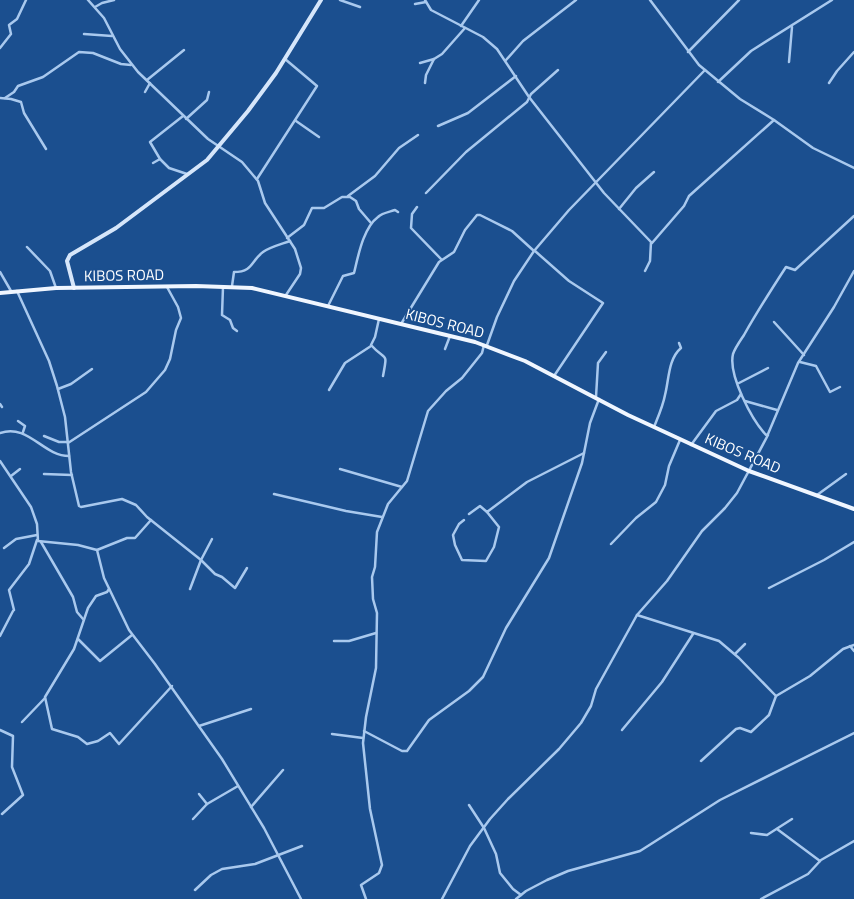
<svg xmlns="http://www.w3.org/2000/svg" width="854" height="899" font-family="'Titillium Web',sans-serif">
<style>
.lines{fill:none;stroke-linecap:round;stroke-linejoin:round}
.street{stroke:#a9c9ee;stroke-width:2.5}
.secondary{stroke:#d6e6fa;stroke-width:4}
.primary{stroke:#f0f6ff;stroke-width:4}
.labels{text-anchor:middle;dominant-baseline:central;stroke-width:3.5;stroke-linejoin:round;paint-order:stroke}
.street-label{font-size:15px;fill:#fff;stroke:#1b4f8f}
</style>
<rect width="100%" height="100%" fill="#1b4f8f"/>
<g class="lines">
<!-- street -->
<g class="street">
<path d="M88 0 104 18 120 49 138 72 208 139 242 162 258 181 265 203 295 249 301 268 300 274 286 295"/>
<path d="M340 0 360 7"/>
<path d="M425 0 431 10 483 37 497 49 529 97 604 193 651 242 650 261 645 271"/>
<path d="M650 0 699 65 740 99 774 120 813 148 854 168"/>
<path d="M415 4 426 2"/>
<path d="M95 7 102 3 114 0"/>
<path d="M461 26 479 0"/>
<path d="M84 34 112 36"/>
<path d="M0 48 11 34 9 25 17 19 26 0"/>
<path d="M688 52 739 0"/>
<path d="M506 60 523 41 576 0"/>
<path d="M789 62 792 27"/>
<path d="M420 63 434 59 442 54 465 28"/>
<path d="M147 80 184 50"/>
<path d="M718 82 751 51 832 0"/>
<path d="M425 83 426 75 434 59"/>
<path d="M829 83 837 71 854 52"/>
<path d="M145 92 150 83"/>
<path d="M0 98 11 99 21 102 24 113 46 149"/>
<path d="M5 98 14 92 18 86 43 77 79 52 93 53 121 64 131 65"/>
<path d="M186 119 207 100 209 92"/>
<path d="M296 121 319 137"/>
<path d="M438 126 468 113 516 76"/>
<path d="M160 159 150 142 183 116"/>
<path d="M153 163 160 159 169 168 187 174"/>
<path d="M257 179 317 86 285 59"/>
<path d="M426 193 466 152 527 102 531 94 558 70"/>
<path d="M348 196 375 176 399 148 418 135"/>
<path d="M417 207 412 214 411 228 441 259"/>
<path d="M619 209 636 188 654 172"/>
<path d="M854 216 795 270 786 267C771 290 757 312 744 335 740 341 735 348 733 354 728 375 752 420 766 435L768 434 798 363 834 307 854 271"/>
<path d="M287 238 304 225 312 208H324L342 197H350L356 201 359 209 371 223"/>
<path d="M652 243 684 206 689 196 774 120"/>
<path d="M27 247 50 271 56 288"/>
<path d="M535 251 569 281 603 303 554 376"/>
<path d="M0 272 11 291"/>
<path d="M232 286 234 272C253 272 251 261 263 252 270 247 282 244 290 241"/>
<path d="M223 287 222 315 230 320 233 328 237 331"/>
<path d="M17 291 49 361 57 386 65 417 71 472 79 506 81 507 122 499 136 505 147 517 201 560 190 589"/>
<path d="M328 306 343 276 354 273C358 257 363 228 378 217 382 213 389 212 395 210L398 212"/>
<path d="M379 319 375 337 371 345C386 362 388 350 383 376"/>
<path d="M774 322 804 355"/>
<path d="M401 324 439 262 454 252 465 230 477 215H480L512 231 534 251"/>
<path d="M487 345 497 317 514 281 534 251 569 210 705 70"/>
<path d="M445 349 450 336"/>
<path d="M800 362 816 366 830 392 840 387"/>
<path d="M739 383 768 368"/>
<path d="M58 389 71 384 92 369"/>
<path d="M329 390 345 363 371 346"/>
<path d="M596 397 598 363 606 352"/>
<path d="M745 401 777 410"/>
<path d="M0 404 2 407"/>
<path d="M18 421 25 426 23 432"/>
<path d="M654 427C658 417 663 406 665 395 669 380 668 359 681 348L679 343"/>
<path d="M0 433C28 423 43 456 69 456"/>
<path d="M44 436 59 442H68"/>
<path d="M68 443 146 392 165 370 170 359 176 330 181 318 178 307 167 287"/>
<path d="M691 445 716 411 737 400 741 394"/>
<path d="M0 461 31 507 37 524 38 541 78 545 97 550 104 578 129 630 155 664 222 759 264 828 301 899"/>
<path d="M340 469 402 487"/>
<path d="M44 474 72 475"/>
<path d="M11 476 20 469"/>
<path d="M274 494 346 511 382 517"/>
<path d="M817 495 846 474"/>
<path d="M469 514 480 506 487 512 527 482 584 453"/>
<path d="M464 520 459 524 453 535 455 545 462 560 486 561 494 547 499 527 487 512"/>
<path d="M212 539 201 560 215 574 222 577 235 588 247 568"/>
<path d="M41 542 73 597 77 612 83 619"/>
<path d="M611 544 636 518 656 502 665 485 669 466 680 440"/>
<path d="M4 548 16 539 37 535"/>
<path d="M97 550 127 538H135L151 520"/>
<path d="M769 588 824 560 854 542"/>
<path d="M109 589 107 592 96 596 88 608 74 649 45 697 52 729 78 737 87 744 98 741 110 733 119 744 172 686"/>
<path d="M14 610 9 590 29 564 37 540"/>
<path d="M637 615 719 641 739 658 776 696"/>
<path d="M0 636 13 611"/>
<path d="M78 639 100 661 132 635"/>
<path d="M334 641H349L376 633"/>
<path d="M850 646 854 651"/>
<path d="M735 654 745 644"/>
<path d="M22 722 45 698"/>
<path d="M199 726 251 709"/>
<path d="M0 730 13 736 12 767 23 795 2 814"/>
<path d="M622 730 662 682 693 634"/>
<path d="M364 731 402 751H407L429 720 469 691 483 677 506 628 549 558 582 463 590 423 599 399"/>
<path d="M332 734 363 738"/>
<path d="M701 761 736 729 740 728 751 732 769 715 776 696 810 676 843 649 854 645"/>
<path d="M199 794 207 804"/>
<path d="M469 805 484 828 496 854 500 873 513 889 521 895"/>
<path d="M251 807 283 770"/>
<path d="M193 819 207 804 238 786"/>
<path d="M777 829 820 861"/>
<path d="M751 833 767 835 792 819"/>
<path d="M195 890 211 875 222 869 255 864 302 846"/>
<path d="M366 899 361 885 379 873 382 865 370 809 363 743 366 717 376 668 377 613 373 599 372 577 375 567 377 532 388 504 407 481 428 411 446 391 462 378 482 353 484 345"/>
<path d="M442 899 470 846 490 819 508 799 559 749 581 723 591 706 596 689 637 615 667 581 702 531 725 508 737 493 768 435"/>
<path d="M516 899 526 891 547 880 568 871 640 851 720 800 854 733"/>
<path d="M761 899 808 874 821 860 854 841"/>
</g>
<!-- secondary -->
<path class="secondary" d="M74 288 67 261 70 255 116 228 207 160 248 111 276 73 321 0"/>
<!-- primary -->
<path class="primary" d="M0 293 56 288 196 286 252 288 475 342 525 361 628 415 749 471 854 509"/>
</g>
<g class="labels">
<!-- street labels -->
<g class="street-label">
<text transform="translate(124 275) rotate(-1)">KIBOS ROAD</text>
<text transform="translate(445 323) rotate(14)">KIBOS ROAD</text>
<text transform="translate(743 453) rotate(23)">KIBOS ROAD</text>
</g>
</g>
</svg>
